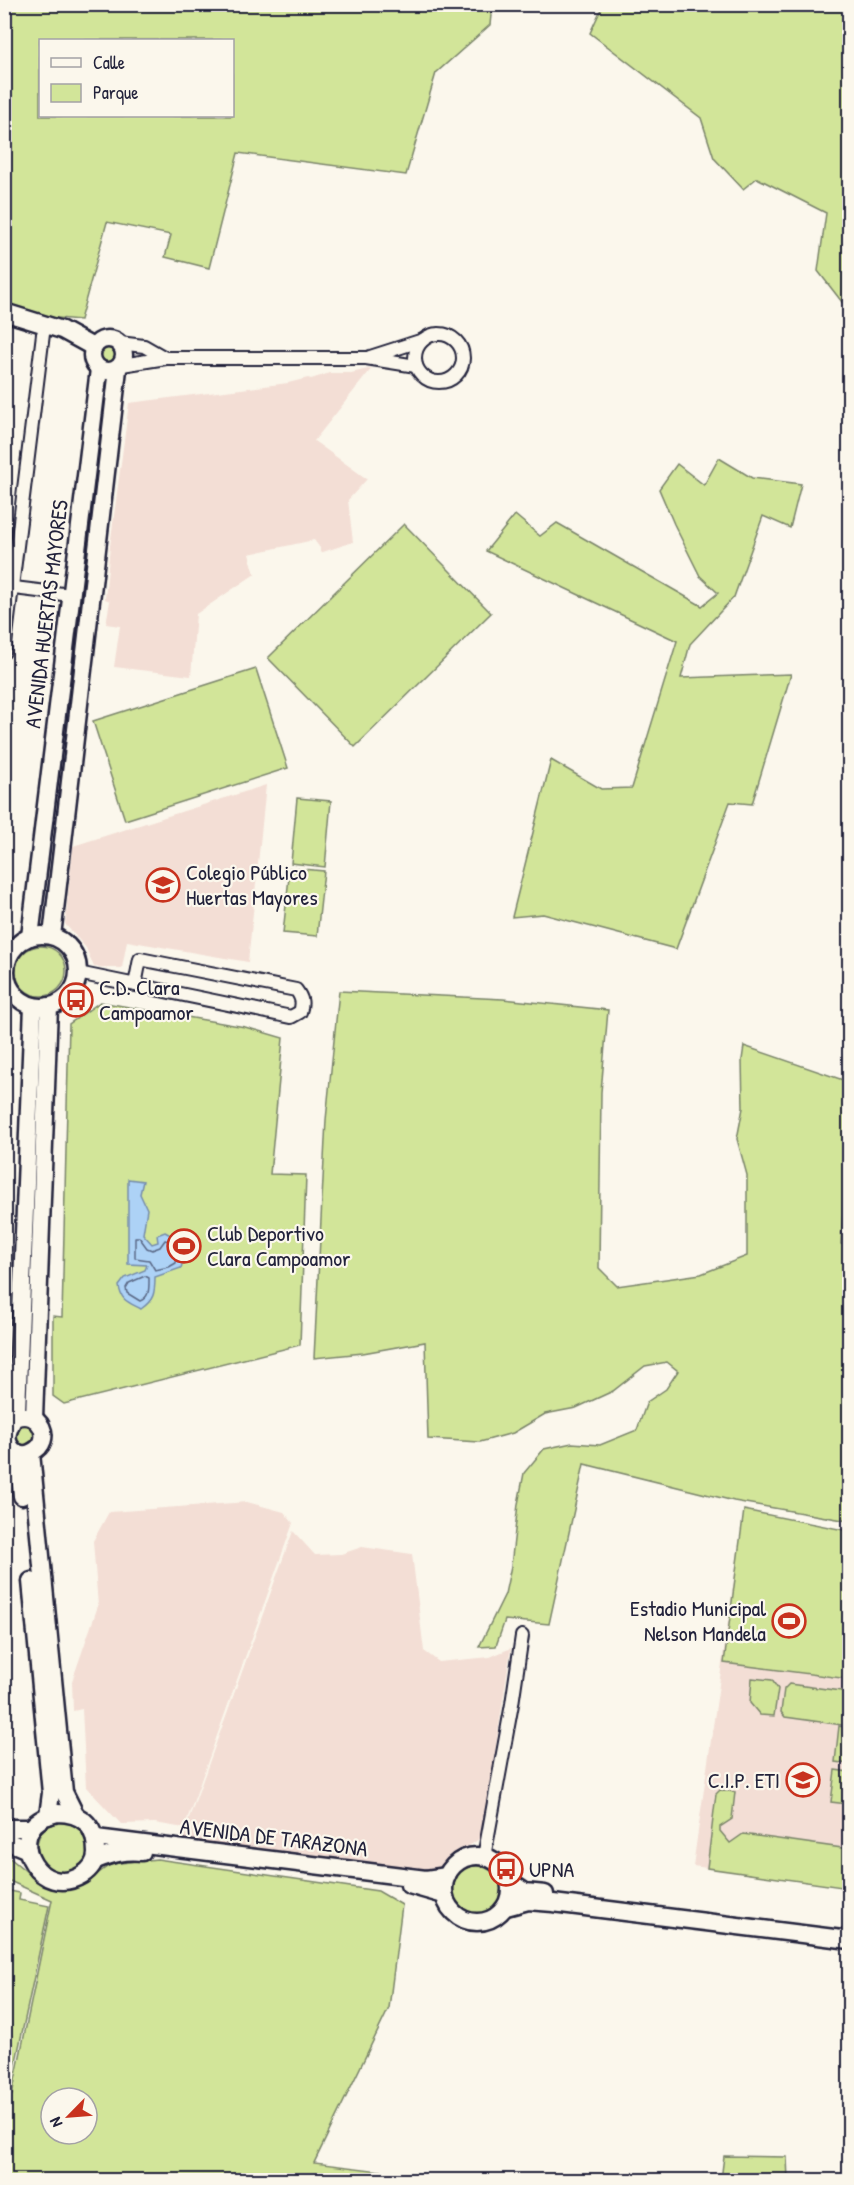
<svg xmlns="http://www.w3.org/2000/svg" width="854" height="2185" font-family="'Patrick Hand',sans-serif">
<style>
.built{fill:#f3ded5}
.green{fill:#d2e599;stroke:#7a846a;stroke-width:1.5;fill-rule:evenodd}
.water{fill:#add2f6;stroke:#758cab;stroke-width:1.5}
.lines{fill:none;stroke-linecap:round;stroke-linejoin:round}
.shore{stroke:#5a6886;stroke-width:1.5}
.street-casing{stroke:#22223b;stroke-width:16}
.secondary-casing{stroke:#22223b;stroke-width:21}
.street{stroke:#fbf7ec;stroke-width:12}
.secondary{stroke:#fbf7ec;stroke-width:16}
.labels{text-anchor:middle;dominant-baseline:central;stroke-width:4.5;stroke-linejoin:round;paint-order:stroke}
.street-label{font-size:22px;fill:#22223b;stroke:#fbf7ec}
.poi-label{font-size:22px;fill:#22223b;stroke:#fbf7ec;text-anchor:start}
</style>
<rect width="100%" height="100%" fill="#fbf7ec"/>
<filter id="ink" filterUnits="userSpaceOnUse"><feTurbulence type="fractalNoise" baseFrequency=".0167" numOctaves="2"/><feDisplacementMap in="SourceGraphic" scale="12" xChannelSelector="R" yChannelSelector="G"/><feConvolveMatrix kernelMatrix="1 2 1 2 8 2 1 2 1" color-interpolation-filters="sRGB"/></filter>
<g filter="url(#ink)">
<!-- built -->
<g class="built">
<path d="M372 368 314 441 367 479 348 500 353 542 320 553V548L314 540 249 554 255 574 196 614 191 676 114 667 120 626 106 624 110 601 105 599 110 546 129 403 288 383 308 378 311 379 330 373H351Z"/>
<path d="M266 785 248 962 127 941 122 968 94 967 86 948 65 924 73 846Z"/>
<path d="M247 1502 284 1512 293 1523 184 1828 155 1823 121 1824 86 1787 82 1709 73 1711 72 1681 98 1606 93 1541 109 1512Z"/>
<path d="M744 1510 724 1662 849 1679V1888L693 1866Z"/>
<path d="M293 1531 315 1555 341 1554 362 1547 412 1554 424 1651 439 1662 490 1657 511 1648 482 1837 472 1844 454 1853 436 1872 180 1843Z"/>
</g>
<!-- green -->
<g class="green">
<path d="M4 5H492L490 25 436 73 406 175 238 153 209 268 165 257 171 235 107 222 80 320 13 314 5 310ZM40 40H232V116H40Z"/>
<path d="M603 5H849V311L818 271 826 213 757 178 743 189 714 158 701 118 590 33Z"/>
<circle cx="108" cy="356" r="10"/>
<path d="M719 458 752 478 801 484 790 528 763 516 734 597 690 644 681 678 791 674 752 804 730 802 676 949 543 914 512 917 551 760 601 789 632 788 677 641 486 551 515 515 540 536 557 523 702 606 718 593 700 576 674 524 659 489 677 464 704 485Z"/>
<path d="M404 524 491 613 355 747 268 658Z"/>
<path d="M256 669 288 768 125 820 93 721Z"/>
<path d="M297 798 331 801 325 867 291 863Z"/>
<path d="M290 868 324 871 317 936 283 933Z"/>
<circle cx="41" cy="971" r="25"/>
<path d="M339 991 503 999 608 1010 601 1092 599 1268 617 1286 701 1274 747 1256V1175L737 1139 743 1108 742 1060 744 1046 849 1082V1114L841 1244 850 1246 849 1521 734 1501 584 1464 549 1624 505 1620 496 1646 479 1647 505 1594 511 1566 518 1504 524 1473 544 1449 572 1443 600 1445 637 1430 647 1402 666 1389 678 1371 667 1362 645 1366 613 1391 576 1408 545 1414 513 1433 480 1442 428 1439 425 1342 363 1353 314 1358 326 1120Z"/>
<path d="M100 1002 245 1027 283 1038 270 1174 306 1175 300 1345 64 1404 53 1396V1316L62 1317 69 1024Z"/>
<path d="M26 1421 36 1428V1441L26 1448 14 1444V1425Z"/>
<path d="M744 1510 849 1531V1679L724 1663Z"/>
<path d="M752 1678 772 1680 778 1689 774 1716 760 1715 750 1703Z"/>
<path d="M789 1684 849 1692V1726L785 1717 781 1712 784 1689Z"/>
<path d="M839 1726 849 1728V1764L835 1762Z"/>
<path d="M835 1770 849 1772 847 1804 831 1802Z"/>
<path d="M720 1790 735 1792 732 1819 720 1827V1831L730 1843 743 1834 849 1849V1888L707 1868 716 1794Z"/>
<circle cx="63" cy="1847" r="26"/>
<path d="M5 1854 43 1885 64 1890 89 1880 111 1864 157 1859 378 1891 402 1905 389 2008 314 2163 454 2180H5L4 2095H12L52 1900 5 1879ZM51 2098H87V2134H51Z"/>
<circle cx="476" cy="1891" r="25"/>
<path d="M5 1890 20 1893 19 1900 49 1906 9 2094 4 2093Z"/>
<path d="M724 2156 787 2157 788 2180H721Z"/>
</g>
<!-- water -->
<path class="water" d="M128 1179 143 1181 140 1194 147 1209 143 1234 152 1244 158 1242 157 1235 165 1232C181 1240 187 1252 181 1268L155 1277C155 1293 154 1300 141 1309 128 1302 121 1301 119 1286L125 1278 145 1270 147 1265 128 1264Z"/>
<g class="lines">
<!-- shore -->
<g class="shore">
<path d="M135 1237H139L147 1248 152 1250 160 1247 165 1240 169 1241 178 1251 176 1263 169 1267 155 1270 149 1260 135 1258Z"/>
<path d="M145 1276 149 1278C149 1288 150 1297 140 1301L127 1293 126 1288 129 1283Z"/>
</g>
<defs>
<g id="street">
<circle cx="439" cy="358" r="24"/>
<path d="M119 343 144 346 165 358"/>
<path d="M370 357 423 340"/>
<path d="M122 365 166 358H366L416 366"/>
<path d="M6 587 71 595"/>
<path d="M4 652 43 334"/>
<path d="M78 973 291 1017 300 1012C303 1003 302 998 296 990L140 959 135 985"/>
<path d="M484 1857 512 1704 522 1636"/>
</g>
<g id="secondary">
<path d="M4 312 62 330 93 347"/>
<circle cx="108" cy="355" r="16"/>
<circle cx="42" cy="971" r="36"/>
<path d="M52 936 118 369"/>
<path d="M30 937 99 369"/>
<path d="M15 1418C40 1407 55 1442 32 1452 27 1455 20 1455 14 1451 0 1438 12 1424 17 1411L33 1006"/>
<path d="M34 1418 49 1006"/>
<path d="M18 1453 22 1496"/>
<path d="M31 1453 64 1792 76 1816"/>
<path d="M31 1581 51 1793 48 1816"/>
<path d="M57 1813C84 1813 96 1827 96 1853 96 1862 90 1870 82 1875 41 1900 8 1840 40 1820 45 1816 52 1815 57 1813Z"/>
<path d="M4 1828H32"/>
<path d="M96 1838 426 1879 447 1876"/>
<path d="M4 1840 28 1850"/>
<circle cx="477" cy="1889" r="33"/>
<path d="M96 1860C112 1854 125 1850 142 1852"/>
<path d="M510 1882 525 1892 545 1894"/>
<path d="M409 1885 444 1895"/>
<path d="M506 1907 528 1901 553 1903 850 1940"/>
</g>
</defs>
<!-- street casing -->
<use href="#street" class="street-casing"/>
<!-- secondary casing -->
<use href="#secondary" class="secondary-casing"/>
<!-- street -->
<use href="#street" class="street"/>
<!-- secondary -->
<use href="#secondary" class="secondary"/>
</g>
</g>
<!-- icons -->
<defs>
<symbol id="school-ring" viewBox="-11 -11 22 22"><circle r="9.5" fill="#fbf7ec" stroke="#c8321e" stroke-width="1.5"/><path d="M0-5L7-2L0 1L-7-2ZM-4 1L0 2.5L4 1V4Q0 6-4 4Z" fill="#c8321e"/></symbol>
<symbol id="bus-ring" viewBox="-11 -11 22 22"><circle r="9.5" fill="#fbf7ec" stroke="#c8321e" stroke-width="1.5"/><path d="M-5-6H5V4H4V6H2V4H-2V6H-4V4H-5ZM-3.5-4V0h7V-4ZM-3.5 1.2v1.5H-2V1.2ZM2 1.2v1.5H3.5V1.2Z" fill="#c8321e"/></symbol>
<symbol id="stadium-ring" viewBox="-11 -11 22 22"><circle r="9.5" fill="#fbf7ec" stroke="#c8321e" stroke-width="1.5"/><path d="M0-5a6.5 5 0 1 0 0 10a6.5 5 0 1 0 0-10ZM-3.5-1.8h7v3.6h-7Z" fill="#c8321e"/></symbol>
</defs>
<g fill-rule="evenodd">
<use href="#school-ring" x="144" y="866" width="38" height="38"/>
<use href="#bus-ring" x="57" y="981" width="38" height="38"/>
<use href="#stadium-ring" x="165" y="1227" width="38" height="38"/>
<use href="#stadium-ring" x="770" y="1602" width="38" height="38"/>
<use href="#school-ring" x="784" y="1761" width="38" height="38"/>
<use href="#bus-ring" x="487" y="1850" width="38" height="38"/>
</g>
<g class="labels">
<!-- street labels -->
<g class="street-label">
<text transform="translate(46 614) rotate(-83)">AVENIDA HUERTAS MAYORES</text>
<text transform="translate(274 1837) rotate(7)">AVENIDA DE TARAZONA</text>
</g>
<!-- poi labels -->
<g class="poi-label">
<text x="186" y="872">Colegio Público<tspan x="186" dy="25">Huertas Mayores</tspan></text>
<text x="99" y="987">C.D. Clara<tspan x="99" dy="25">Campoamor</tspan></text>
<text x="207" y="1233">Club Deportivo<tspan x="207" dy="25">Clara Campoamor</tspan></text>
<text x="766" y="1608" text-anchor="end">Estadio Municipal<tspan x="766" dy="25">Nelson Mandela</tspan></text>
<text x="780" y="1780" text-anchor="end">C.I.P. ETI</text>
<text x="529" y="1869">UPNA</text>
</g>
</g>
<!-- margin -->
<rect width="854" height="2185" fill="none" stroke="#fbf7ec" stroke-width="24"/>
<rect x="12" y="12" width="830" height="2161" fill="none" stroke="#22223b" stroke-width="2" filter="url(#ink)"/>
<!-- legend -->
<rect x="39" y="39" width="195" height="78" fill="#fbf7ec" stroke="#a4a2a5" stroke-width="1.5"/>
<rect x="51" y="58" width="30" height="9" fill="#fbf7ec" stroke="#a4a2a5" stroke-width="1.5"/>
<text x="93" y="69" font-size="18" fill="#22223b">Calle</text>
<rect x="51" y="84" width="30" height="18" fill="#d2e599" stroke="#a4a2a5" stroke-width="1.5"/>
<text x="93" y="99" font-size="18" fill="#22223b">Parque</text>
<!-- north arrow -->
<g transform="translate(69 2116) rotate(245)"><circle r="28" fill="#fbf7ec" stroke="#a4a2a5" stroke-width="1.5"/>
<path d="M0-4.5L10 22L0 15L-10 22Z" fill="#c8321e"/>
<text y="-9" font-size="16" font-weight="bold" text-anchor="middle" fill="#22223b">N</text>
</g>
</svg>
